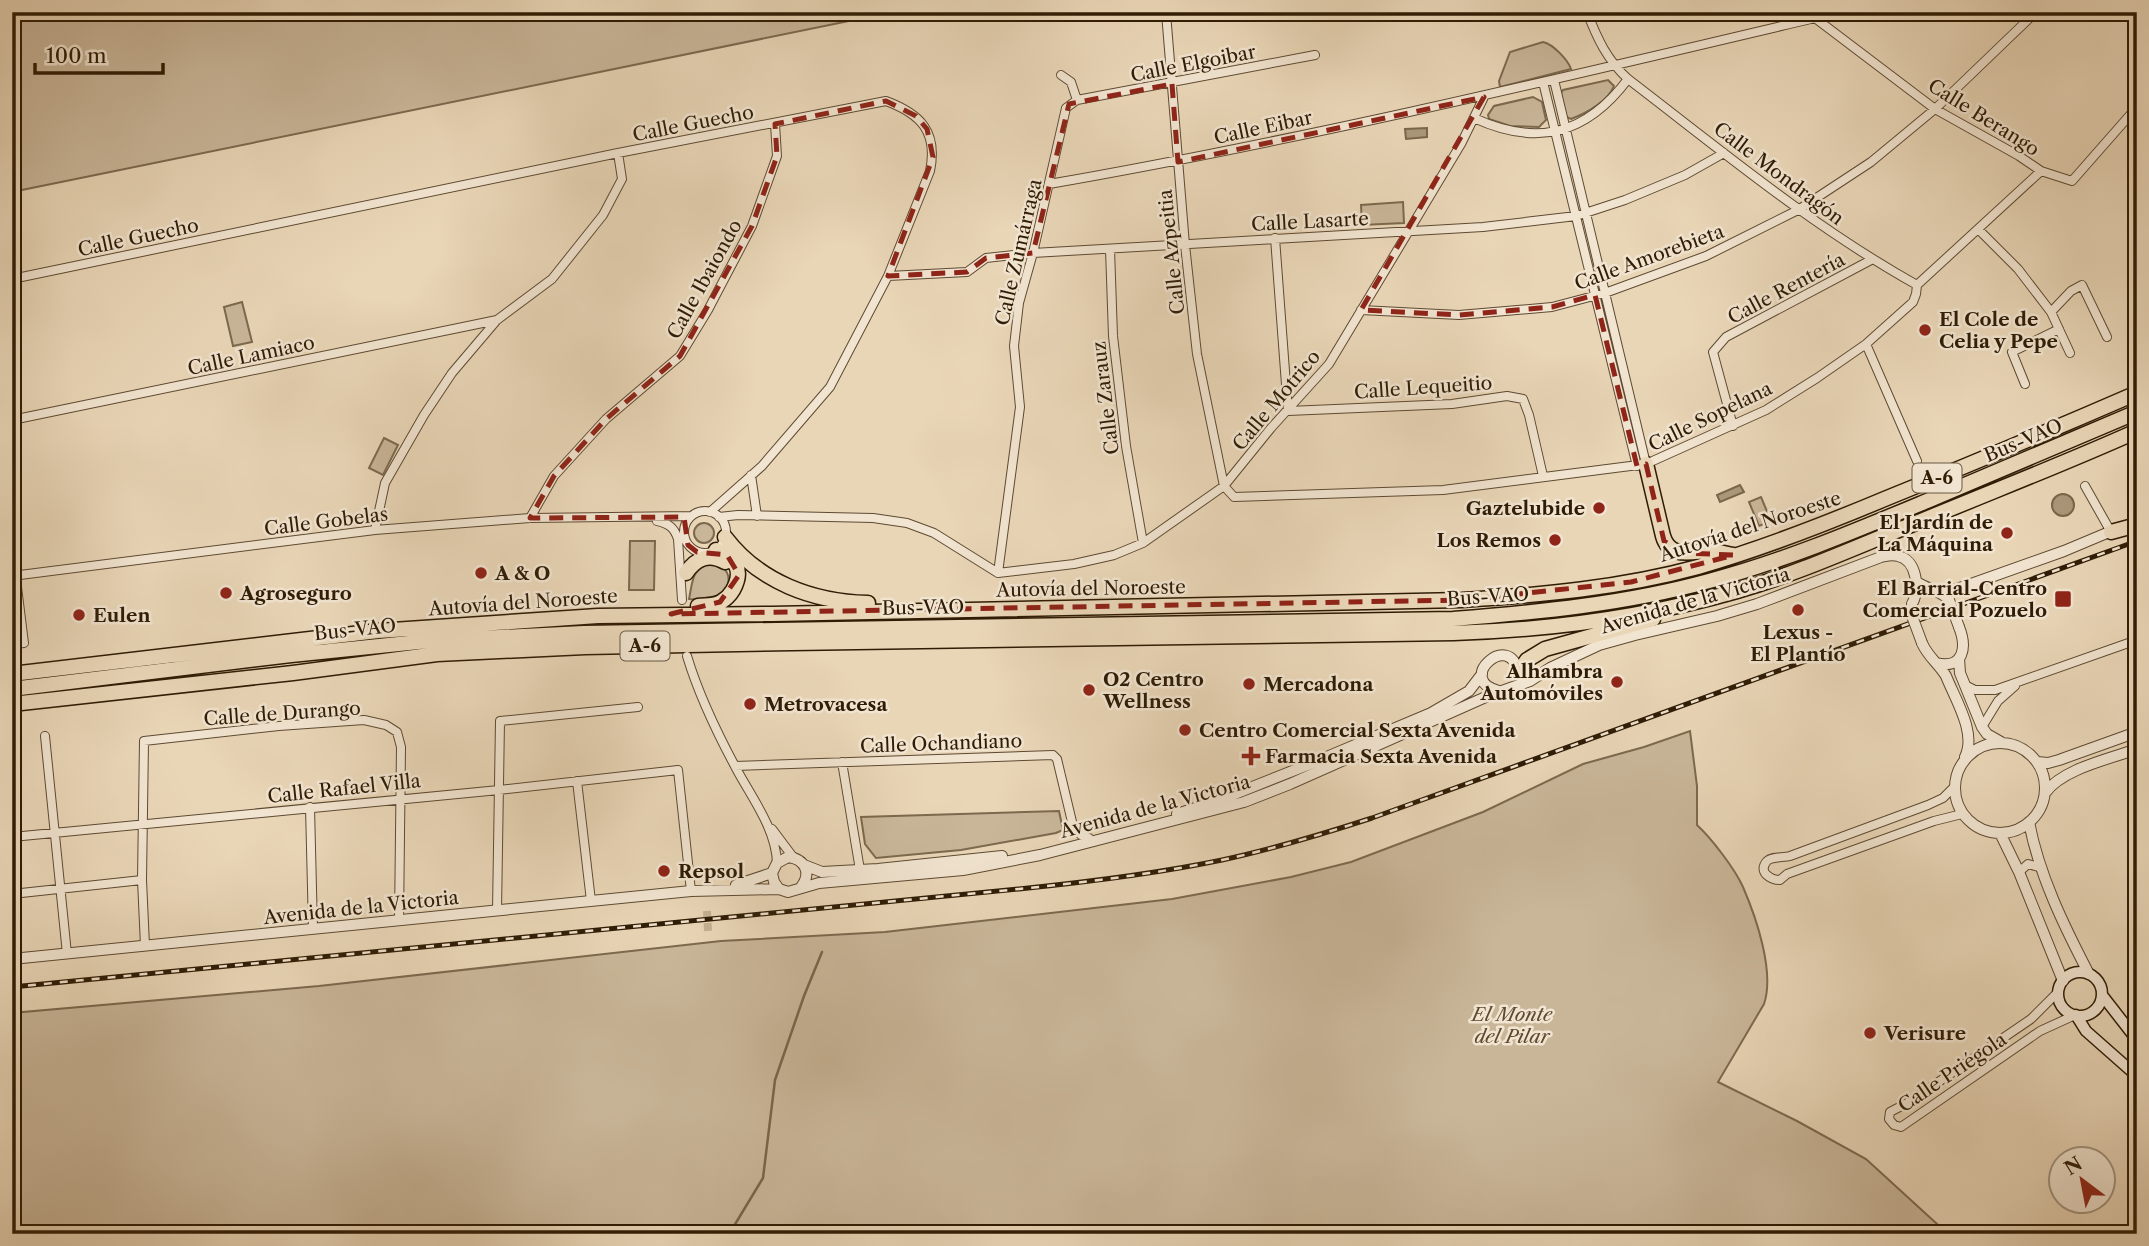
<svg xmlns="http://www.w3.org/2000/svg" width="2149" height="1246" viewBox="0 0 2149 1246" font-family="'Libre Caslon Text',serif">
<style>
.green{fill:#c9b699;stroke:#7c694f;stroke-width:2}
.water{fill:#aa977a;stroke:#79664b;stroke-width:2}
.lines{fill:none;stroke-linecap:round;stroke-linejoin:round}
.stream{stroke:#79664b;stroke-width:2.5}
.minor-tunnel{stroke:#c4b193;stroke-width:8;stroke-dasharray:8 4;stroke-linecap:butt}
.minor-casing{stroke:#5e4a32;stroke-width:10}
.tertiary-casing{stroke:#5e4a32;stroke-width:12}
.secondary-casing{stroke:#2f1c05;stroke-width:13}
.motorway-casing{stroke:#2f1c05;stroke-width:17}
.minor{stroke:#f1e4d0;stroke-width:8}
.tertiary{stroke:#f1e4d0;stroke-width:10}
.secondary{stroke:#f1e4d0;stroke-width:10}
.motorway{stroke:#e9d6b7;stroke-width:14}
.rail-casing{stroke:#2f1c05;stroke-width:5}
.rail{stroke:#f1e4d0;stroke-width:2.5;stroke-dasharray:8;stroke-linecap:butt}
.tertiary-bridge-casing{stroke:#5e4a32;stroke-width:12;stroke-linecap:butt}
.tertiary-bridge{stroke:#f1e4d0;stroke-width:10}
.marked{fill:none;stroke:#8f2418;stroke-width:5;stroke-dasharray:14 9;stroke-linejoin:round}
.poi-dot{fill:#8f2418;stroke:#f1e4d0;stroke-width:2.5}
.labels{text-anchor:middle;stroke-width:5;stroke-linejoin:round;paint-order:stroke}
.shield{fill:#f1e4d0;stroke:#695842;stroke-width:2}
.shield-label{font-size:18px;font-weight:bold;fill:#2f1c05}
.street-label{font-size:19px;fill:#2f1c05;stroke:#f1e4d0}
.poi-label{font-size:19px;font-weight:bold;fill:#2f1c05;stroke:#f1e4d0;text-anchor:start}
.park-label{font-size:19px;font-style:italic;fill:#5d4a31;stroke:#f1e4d0}
</style>
<rect width="100%" height="100%" fill="#e9d6b7"/>
<filter id="stains"><feTurbulence type="fractalNoise" baseFrequency=".00286" numOctaves="4"/><feColorMatrix values="0 0 0 0 .2 0 0 0 0 .09 0 0 0 0 .02 0 0 0 .5 -.17"/></filter>
<radialGradient id="worn" r=".72"><stop offset=".6" stop-color="#630" stop-opacity="0"/><stop offset="1" stop-color="#630" stop-opacity=".3"/></radialGradient>
<path class="green" d="M12 12H893L12 192Z
M1543 42C1553 44 1568 60 1571 69L1500 87 1499 81 1510 52Z
M1608 80 1614 86C1608 101 1587 113 1571 119L1564 116 1561 93 1563 90Z
M1533 97 1542 102 1546 120 1539 127 1510 126 1489 119 1488 115 1494 106Z
M1403 202 1404 223 1362 225 1361 205Z
M242 302 252 342 233 346 224 307Z
M384 438 398 445 383 475 369 468Z
M1761 497 1771 521 1759 526 1749 502Z
M694 533a10 10 0 1 1 20 0a10 10 0 1 1-20 0Z
M630 541H655L654 590H629Z
M711 563C715 564 719 565 722 567 733 575 729 591 718 597 710 602 698 600 689 599 693 580 691 570 711 563Z
M1690 731 1697 786V825C1712 839 1735 869 1743 887 1756 917 1775 972 1764 1004L1718 1082 1797 1121 1866 1159 1948 1234H12V1013L319 986 721 941 885 932 1172 899 1291 877 1351 862 1483 812 1583 764 1644 747Z
M1059 811 1063 830 1056 833 961 850 876 858 865 844 861 817Z"/>
<path class="water" d="M1427 128V137L1406 139 1405 129Z
M1740 485 1744 492 1720 502 1717 495Z
M2052 505a11 11 0 1 1 22 0a11 11 0 1 1-22 0Z"/>
<g class="lines">
<path class="stream" d="M733 1234 734 1226 763 1178 775 1080 804 996 822 952"/>
<path class="minor-tunnel" d="M707 911 708 931"/>
<defs>
<path id="minor" d="M1587 12C1597 38 1607 60 1628 79 1722 151 1813 227 1917 285
M1166 13 1185 245 1197 354 1224 486 1234 497 1443 490 1646 464 1766 410 1817 378 1866 344 1913 302 1916 294 1917 285 2041 171
M1152 16 1169 12
M1061 75 1071 82 1077 100
M1554 80 1646 464
M1543 82 1637 466
M1474 118C1537 147 1586 135 1628 79
M1049 184C1307 139 1561 78 1815 18L1935 109 2019 156 2041 171 2072 181 2137 107
M1978 229 2018 269 2051 312 2071 291 2082 285 2107 337
M1275 238 1288 411 1452 404 1507 396 1523 399 1529 415 1543 476
M1110 249 1113 336 1126 446 1143 543
M888 276 967 272 986 258 1033 253 1483 227 1576 216 1625 200 1685 175 1724 153
M12 279 618 153 886 101C921 114 938 132 930 171L888 276 830 387 762 466 710 512
M1361 310 1459 315 1552 307 1605 293 1706 256 1798 210 1871 162 1935 109 2036 12
M2051 312 2070 353
M1866 344 1917 461
M2025 384 2012 352 2059 329
M12 420 497 320
M1733 426 1713 352 1726 337 1871 260
M751 475 757 516
M2085 486 2111 532
M684 532a21 21 0 1 1 42 0a21 21 0 1 1-42 0Z
M719 517 738 515 873 518 907 523 934 533 998 573
M530 518 554 476 606 419 680 356 708 310 752 226 777 156 775 124
M657 521C669 524 674 527 678 539L682 600
M375 530 385 483 424 415 452 373 497 320 552 279 603 215 622 179 618 153
M12 547 24 643 14 644 12 629
M998 573 1020 407 1014 346 1019 303 1033 253 1066 108 1077 100 1315 55
M998 573 1074 564 1114 555 1143 543 1224 486 1271 428 1329 364 1461 144 1484 97
M12 576 375 530 530 518 691 516
M687 656C699 696 717 733 737 770 752 798 776 829 777 863
M1965 685 1975 690H1995L2137 640
M1982 727 1998 701 2015 686
M45 736 67 954
M842 762 860 870
M735 766 1053 755 1057 759 1073 826 1081 835 1089 838
M577 781 591 901
M1954 787 1943 798 1928 805 1790 856C1783 858 1772 856 1767 861 1757 872 1771 880 1780 880L1787 874 1934 821 1962 814
M310 807 313 929
M772 829 793 857
M12 837 499 790 678 770 691 891
M2019 872 2028 864 2042 868
M12 894 142 880
M497 911 500 721 638 707
M145 946 142 880 144 741 279 726 364 720 386 725 397 732 401 747 399 921
M2058 992 2031 1019 1909 1102 1890 1112 1889 1119 1894 1125 1901 1127 2040 1031 2075 1015"/>
<path id="tertiary" d="M1917 582C1927 589 1938 590 1947 598
M1943 594 2064 551 2114 530
M1922 643C1928 657 1938 663 1946 676 1955 699 1977 733 1965 757
M1959 658 1960 673 1982 727 1987 734 2001 742
M1936 663C1964 670 1967 647 1959 627
M1499 691C1453 680 1512 628 1518 674
M1955 788a45 45 0 1 1 90 0a45 45 0 1 1-90 0Z
M2037 762 2048 763 2059 760 2137 732
M2045 793C2062 769 2109 759 2137 749
M1177 814 1217 801 1310 764 1431 713 1469 691 1482 674
M2029 822C2039 875 2064 926 2089 974
M2000 833 2019 872 2063 981
M804 865 822 872 878 869 1002 856
M736 885 772 873
M801 887C812 873 805 859 788 857L777 863 772 873 774 882 779 889 788 892 819 883 963 870 1040 855 1244 802 1290 784 1488 696 1530 681 1550 668 1599 645 1635 635 1717 616 1757 604 1881 557C1886 556 1892 554 1898 556 1917 560 1920 589 1912 604
M12 959 691 891 779 889"/>
<path id="secondary" d="M2058 994a22 22 0 1 1 44 0a22 22 0 1 1-44 0Z
M2102 995 2137 1040
M2076 1015 2086 1031 2137 1076"/>
<path id="motorway" d="M1646 464 1663 536C1670 560 1692 551 1711 551 1718 551 1726 554 1733 555
M2111 532 2137 525
M725 537C759 582 813 602 868 603
M686 573C696 558 709 553 725 562
M698 606C705 605 714 606 721 602 726 599 730 595 733 590 744 570 736 559 716 550
M1518 673 1527 660 1545 649 1653 619
M12 674 378 631 598 616 772 614 1462 600C1541 595 1621 588 1698 567 1762 549 1825 524 1887 498 1971 464 2054 429 2137 393
M12 689 291 655 438 640 584 633 1453 619C1540 612 1625 604 1709 581 1784 561 1855 531 1927 501 1997 471 2067 442 2137 412
M12 704 293 673 437 654 585 647 792 643 1454 633C1549 630 1646 617 1737 591 1800 573 1860 545 1921 521 1993 491 2066 463 2137 431"/>
</defs>
<use href="#minor" class="minor-casing"/>
<use href="#tertiary" class="tertiary-casing"/>
<use href="#secondary" class="secondary-casing"/>
<use href="#motorway" class="motorway-casing"/>
<use href="#minor" class="minor"/>
<use href="#tertiary" class="tertiary"/>
<use href="#secondary" class="secondary"/>
<use href="#motorway" class="motorway"/>
<defs>
<path id="rail" d="M12 987 1019 889C1087 882 1155 874 1222 860 1273 849 1323 834 1372 818L2137 541"/>
</defs>
<use href="#rail" class="rail-casing"/>
<use href="#rail" class="rail"/>
<defs>
<path id="tertiary-bridge" d="M1949 600 1959 627
M1912 604V616L1922 643"/>
</defs>
<use href="#tertiary-bridge" class="tertiary-bridge-casing"/>
<use href="#tertiary-bridge" class="tertiary-bridge"/>
</g>
<path class="marked" d="M1172 84 1178 162 1484 97 1361 310 1459 315 1552 307 1595 295 1637 466 1646 464 1664 541 1683 553 1734 555 1631 582 1462 600 671 614 720 602 739 575 727 555 697 552 688 545 684 517 530 518 554 476 606 419 680 356 752 226 777 156 775 124 886 101 916 116 927 129 933 157 888 276 967 272 986 258 1033 253 1069 104Z"/>
<g class="poi-dot">
<circle cx="1925" cy="330" r="7"/>
<circle cx="1599" cy="508" r="7"/>
<circle cx="2007" cy="533" r="7"/>
<circle cx="1555" cy="540" r="7"/>
<circle cx="481" cy="573" r="7"/>
<circle cx="226" cy="593" r="7"/>
<rect x="2054" y="590" width="18" height="18" rx="3.5"/>
<circle cx="1798" cy="610" r="7"/>
<circle cx="79" cy="615" r="7"/>
<circle cx="1617" cy="682" r="7"/>
<circle cx="1249" cy="684" r="7"/>
<circle cx="1089" cy="690" r="7"/>
<circle cx="750" cy="704" r="7"/>
<circle cx="1185" cy="730" r="7"/>
<path d="M1247.5 745.5h7v7h7v7h-7v7h-7v-7h-7v-7h7z"/>
<circle cx="664" cy="871" r="7"/>
<circle cx="1870" cy="1033" r="7"/>
</g>
<g class="labels">
<g class="shield">
<rect x="1912.5" y="463.5" width="49" height="29" rx="5"/>
<rect x="620.5" y="631.5" width="49" height="29" rx="5"/>
</g>
<g class="shield-label">
<text x="1937" y="484">A-6</text>
<text x="645" y="652">A-6</text>
</g>
<g class="street-label">
<text transform="translate(1193 63) rotate(-11)" y="7">Calle Elgoibar</text>
<text transform="translate(1984 117) rotate(32)" y="7">Calle Berango</text>
<text transform="translate(693 123) rotate(-11)" y="7">Calle Guecho</text>
<text transform="translate(1263 127) rotate(-12)" y="7">Calle Eibar</text>
<text transform="translate(1779 173) rotate(37)" y="7">Calle Mondragón</text>
<text transform="translate(1310 221) rotate(-3)" y="7">Calle Lasarte</text>
<text transform="translate(138 237) rotate(-12)" y="7">Calle Guecho</text>
<text transform="translate(1018 252) rotate(-77)" y="7">Calle Zumárraga</text>
<text transform="translate(1171 252) rotate(-96)" y="7">Calle Azpeitia</text>
<text transform="translate(1649 257) rotate(-20)" y="7">Calle Amorebieta</text>
<text transform="translate(704 279) rotate(-61)" y="7">Calle Ibaiondo</text>
<text transform="translate(1786 288) rotate(-28)" y="7">Calle Rentería</text>
<text transform="translate(251 355) rotate(-12)" y="7">Calle Lamiaco</text>
<text transform="translate(1423 387) rotate(-4)" y="7">Calle Lequeitio</text>
<text transform="translate(1105 398) rotate(-97)" y="7">Calle Zarauz</text>
<text transform="translate(1276 400) rotate(-50)" y="7">Calle Motrico</text>
<text transform="translate(1710 416) rotate(-26)" y="7">Calle Sopelana</text>
<text transform="translate(2023 440) rotate(-23)" y="7">Bus-VAO</text>
<text transform="translate(326 521) rotate(-7)" y="7">Calle Gobelas</text>
<text transform="translate(1750 526) rotate(-18)" y="7">Autovía del Noroeste</text>
<text transform="translate(1091 588) rotate(-1)" y="7">Autovía del Noroeste</text>
<text transform="translate(1488 596) rotate(-4)" y="7">Bus-VAO</text>
<text transform="translate(1695 600) rotate(-16)" y="7">Avenida de la Victoria</text>
<text transform="translate(523 602) rotate(-4)" y="7">Autovía del Noroeste</text>
<text transform="translate(923 607) rotate(-1)" y="7">Bus-VAO</text>
<text transform="translate(355 629) rotate(-6)" y="7">Bus-VAO</text>
<text transform="translate(282 713) rotate(-4)" y="7">Calle de Durango</text>
<text transform="translate(941 743) rotate(-2)" y="7">Calle Ochandiano</text>
<text transform="translate(344 788) rotate(-6)" y="7">Calle Rafael Villa</text>
<text transform="translate(1155 806) rotate(-15)" y="7">Avenida de la Victoria</text>
<text transform="translate(361 907) rotate(-6)" y="7">Avenida de la Victoria</text>
<text transform="translate(1952 1072) rotate(-34)" y="7">Calle Priégola</text>
</g>
<g class="poi-label">
<text x="1939" y="326">El Cole de<tspan x="1939" dy="22">Celia y Pepe</tspan></text>
<text x="1585" y="515" text-anchor="end">Gaztelubide</text>
<text x="1993" y="529" text-anchor="end">El Jardín de<tspan x="1993" dy="22">La Máquina</tspan></text>
<text x="1541" y="547" text-anchor="end">Los Remos</text>
<text x="495" y="580">A &amp; O</text>
<text x="2047" y="595" text-anchor="end">El Barrial-Centro<tspan x="2047" dy="22">Comercial Pozuelo</tspan></text>
<text x="240" y="600">Agroseguro</text>
<text x="93" y="622">Eulen</text>
<text x="1798" y="639" text-anchor="middle">Lexus -<tspan x="1798" dy="22">El Plantío</tspan></text>
<text x="1603" y="678" text-anchor="end">Alhambra<tspan x="1603" dy="22">Automóviles</tspan></text>
<text x="1103" y="686">O2 Centro<tspan x="1103" dy="22">Wellness</tspan></text>
<text x="1263" y="691">Mercadona</text>
<text x="764" y="711">Metrovacesa</text>
<text x="1199" y="737">Centro Comercial Sexta Avenida</text>
<text x="1265" y="763">Farmacia Sexta Avenida</text>
<text x="678" y="878">Repsol</text>
<text x="1884" y="1040">Verisure</text>
</g>
<g class="park-label">
<text x="1512" y="1021">El Monte<tspan x="1512" dy="22">del Pilar</tspan></text>
</g>
</g>
<rect width="2149" height="1246" fill="none" stroke="#e9d6b7" stroke-width="42"/>
<rect x="14" y="14" width="2121" height="1218" fill="none" stroke="#2f1c05" stroke-width="3.5"/>
<rect x="21" y="21" width="2107" height="1204" fill="none" stroke="#2f1c05" stroke-width="2"/>
<g transform="translate(2082 1180) rotate(328)"><circle r="33" fill="#f1e4d0" stroke="#a3947f" stroke-width="2"/>
<path d="M0-5L12 26L0 18L-12 26Z" fill="#8f2418"/>
<text y="-10" font-size="19" font-weight="bold" text-anchor="middle" fill="#2f1c05">N</text>
</g>
<path d="M35 63v10h128v-10" fill="none" stroke="#2f1c05" stroke-width="3.5"/>
<text x="46" y="63" font-size="21" fill="#2f1c05" stroke="#f1e4d0" stroke-width="5" paint-order="stroke">100 m</text>
<rect width="100%" height="100%" filter="url(#stains)"/>
<rect width="100%" height="100%" fill="url(#worn)"/>
</svg>
